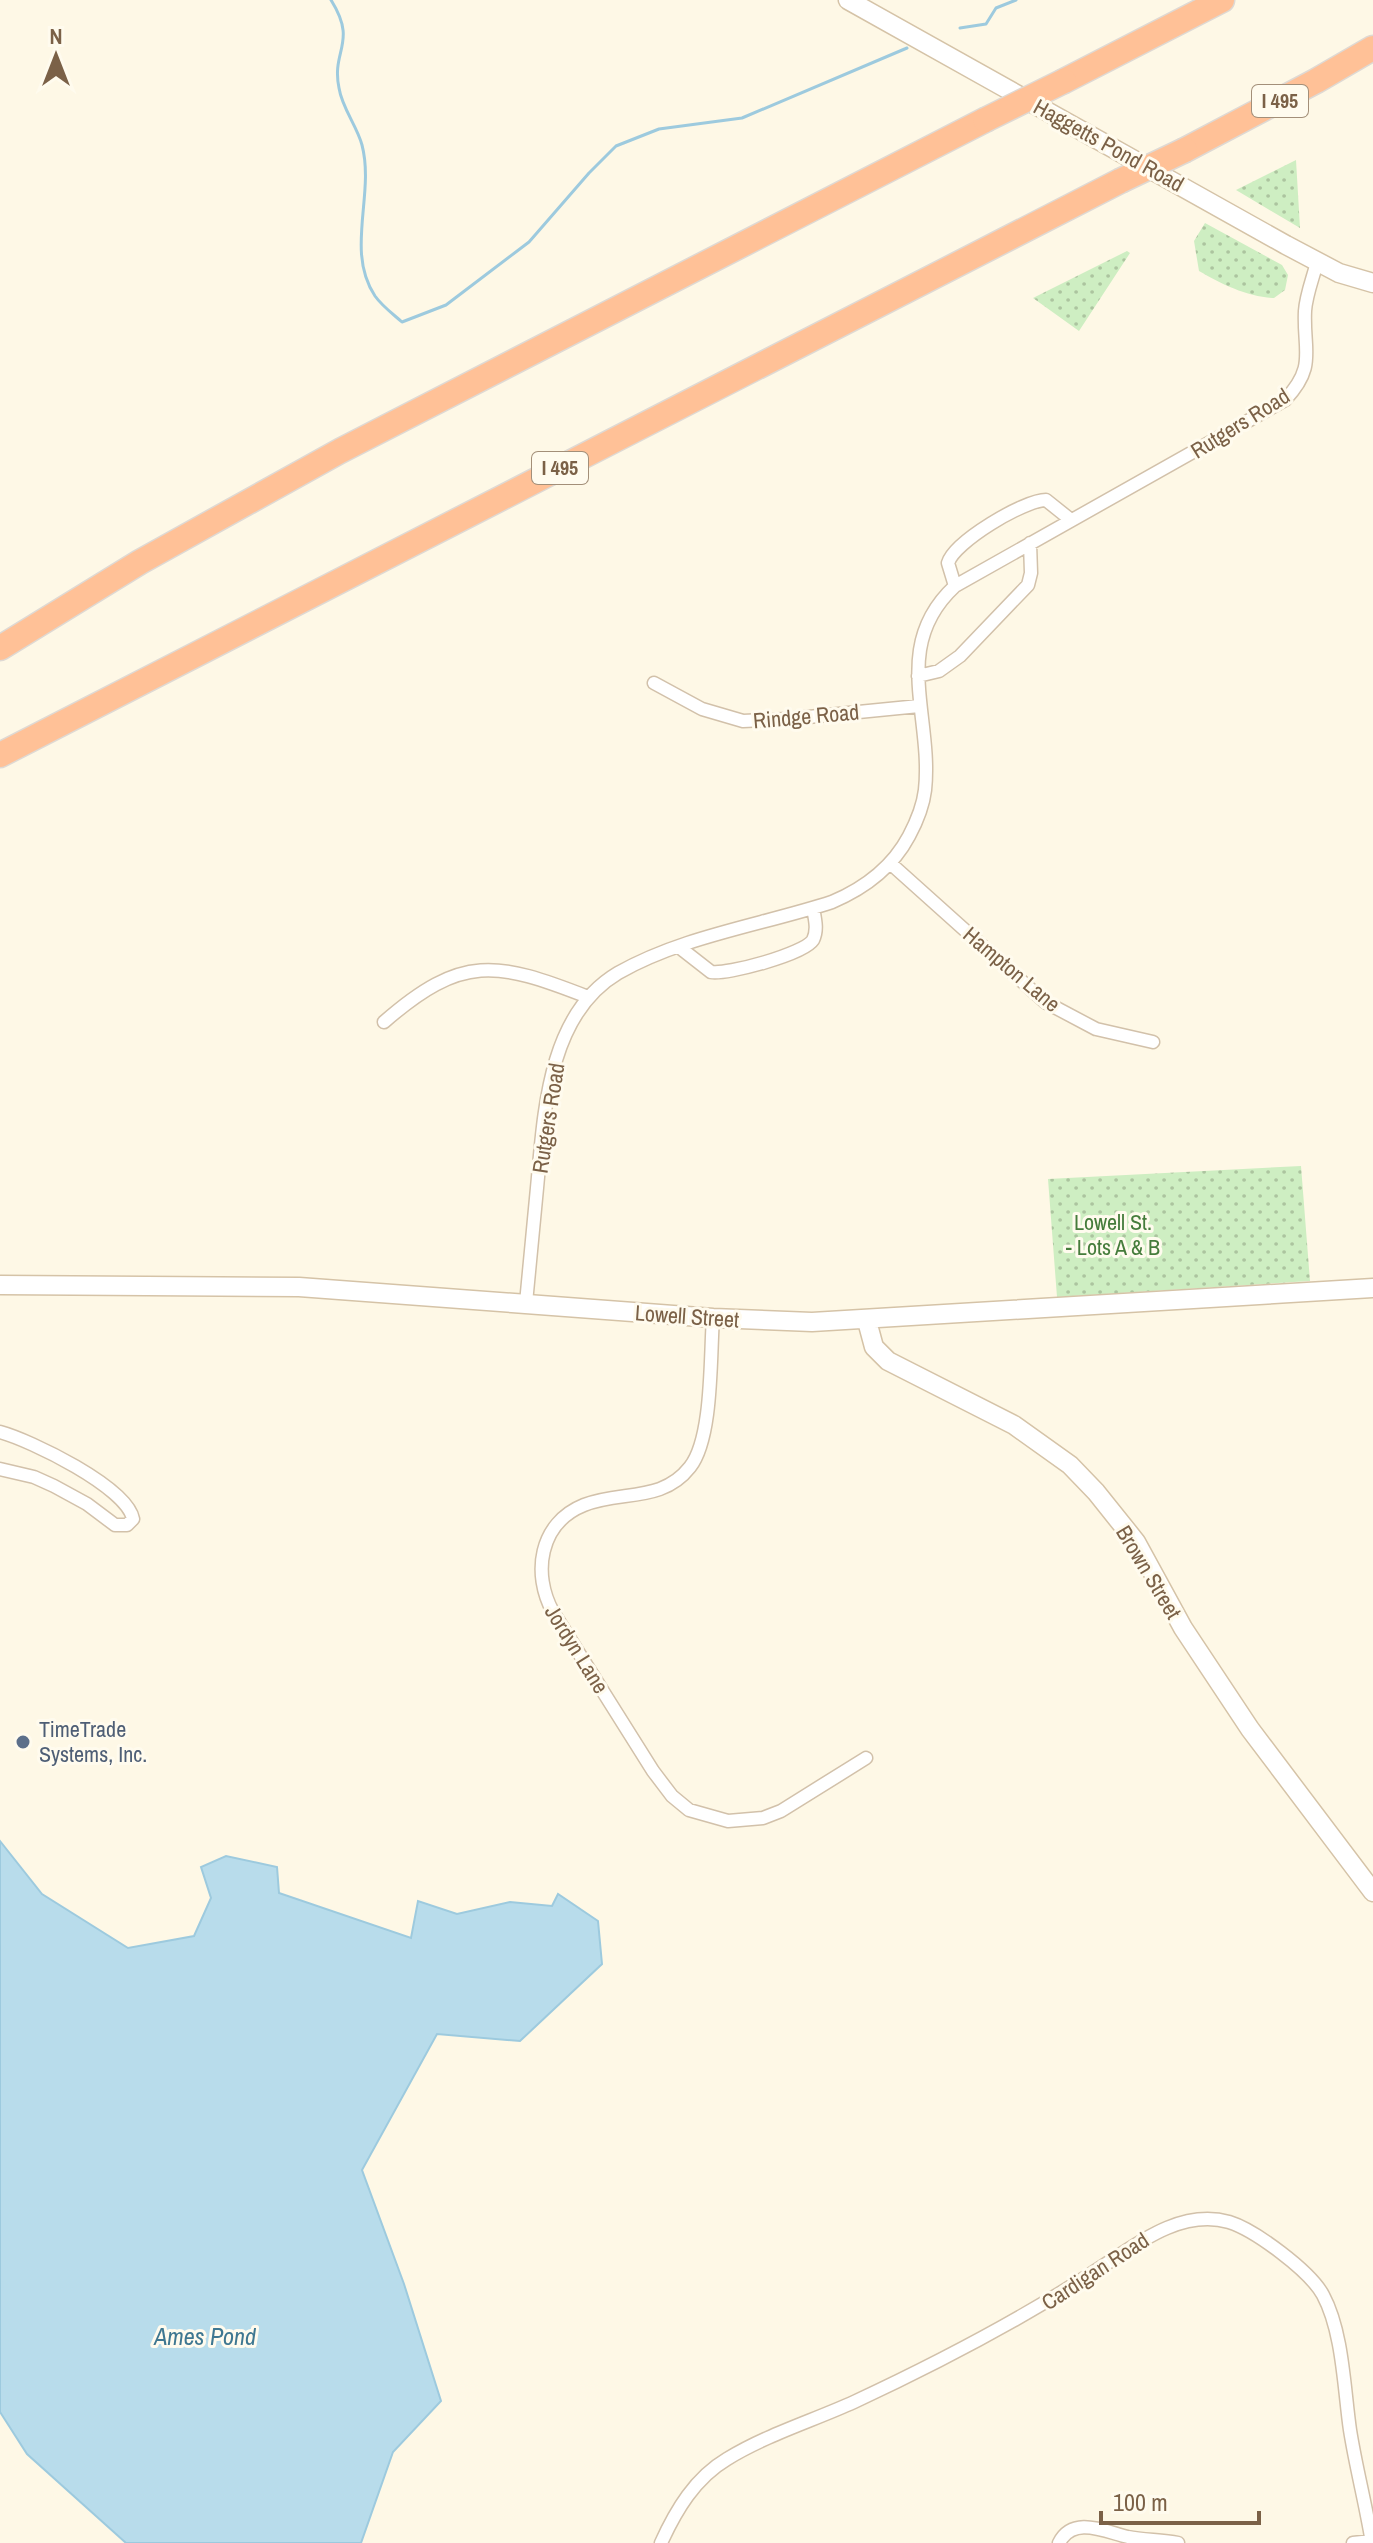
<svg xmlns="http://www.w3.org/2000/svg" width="1373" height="2543" viewBox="0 0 1373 2543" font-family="'Archivo Narrow',sans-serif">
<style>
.green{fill:url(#green-dots)}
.water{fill:#b8dceb;stroke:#9dcade;stroke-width:2}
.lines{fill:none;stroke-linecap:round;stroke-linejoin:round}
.stream{stroke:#9dcade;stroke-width:3}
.street-casing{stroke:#d2c1aa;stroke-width:15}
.secondary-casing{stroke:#d5c3a7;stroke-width:21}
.highway-casing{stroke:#dfd9d3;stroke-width:27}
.street{stroke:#fff;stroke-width:12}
.secondary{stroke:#fff;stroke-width:18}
.highway{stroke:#ffc197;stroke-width:24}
.highway-bridge-casing{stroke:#dfd9d3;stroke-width:27;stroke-linecap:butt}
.highway-bridge{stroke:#ffc197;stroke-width:24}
.service-dot{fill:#5c6f8a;stroke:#fffbee;stroke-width:3}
.labels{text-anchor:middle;stroke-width:6;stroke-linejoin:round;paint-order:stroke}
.shield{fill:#fffbee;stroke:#a38f79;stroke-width:2}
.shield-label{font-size:20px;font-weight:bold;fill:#7b6147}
.street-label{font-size:22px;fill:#7b6147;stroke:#fffbee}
.park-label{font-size:22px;fill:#457c3b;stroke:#fffbee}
.service-label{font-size:22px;fill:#4e5e75;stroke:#fffbee;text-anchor:start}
.water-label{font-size:24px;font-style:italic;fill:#3e7791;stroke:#fffbee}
</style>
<defs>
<pattern id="green-dots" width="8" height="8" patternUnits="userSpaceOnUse" patternTransform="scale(2)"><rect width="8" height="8" fill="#ceeec2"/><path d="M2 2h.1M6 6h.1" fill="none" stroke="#acc49f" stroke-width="1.8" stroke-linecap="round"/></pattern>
</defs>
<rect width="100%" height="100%" fill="#fef8e6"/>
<path class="green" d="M1296 160 1300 228 1236 190Z
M1205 223 1282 265 1288 275 1285 290 1274 298C1248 297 1221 284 1199 271L1194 241Z
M1127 251 1130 253 1079 331 1033 298Z
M1301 1166 1310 1281 1057 1297 1048 1179Z"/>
<path class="water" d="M0 1841 42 1894 128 1948 194 1936 211 1898 201 1867 226 1856 277 1867 279 1893 411 1938 418 1901 457 1914 510 1902 552 1906 558 1894 598 1921 602 1964 520 2041 437 2034 362 2170 404 2284 441 2401 393 2452 361 2543H126L27 2454 0 2412Z"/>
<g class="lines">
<path class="stream" d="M331 0C358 43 331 50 339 88 342 108 357 126 362 145 375 195 345 251 375 296 382 306 393 314 402 322L446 305 529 242 589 173 616 146 659 129 742 118 907 48
M960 28 986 24 996 8 1016 0"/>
<defs>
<path id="street" d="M955 586 948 563C954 542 1024 500 1046 500L1071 520
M918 676 939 671 960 656 1028 585 1031 573 1030 543
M654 683 702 709 743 721 788 719 919 706
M890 863 1045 1002 1096 1029 1153 1042
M679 947 711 972C727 975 804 954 813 940 818 930 815 919 813 908
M384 1022C462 954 496 961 588 997
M526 1303C530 1265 533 1226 537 1188 544 1115 547 1015 618 973 683 936 762 925 832 902 865 888 892 868 909 836 917 821 923 807 925 790 933 716 890 646 955 586L1285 400C1317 366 1303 351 1305 311 1306 295 1313 278 1317 262
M713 1318C710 1356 713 1438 690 1467 662 1503 621 1490 584 1505 539 1523 532 1574 553 1612L653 1771 672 1796 689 1810 728 1821 763 1818 781 1811 866 1758
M0 1432C30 1440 127 1487 133 1519L127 1525H115L87 1504 54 1486 34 1477 0 1469
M661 2543C676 2510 695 2478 727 2459 766 2435 812 2421 854 2402 944 2360 1030 2315 1112 2260 1146 2237 1186 2210 1229 2222 1255 2230 1310 2271 1323 2295 1343 2332 1344 2389 1350 2430 1356 2468 1366 2505 1372 2543
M1059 2543C1073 2515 1106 2532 1128 2537 1144 2540 1162 2540 1178 2543
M1353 2543 1372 2541"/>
<path id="secondary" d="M848 0 1286 245 1339 273 1373 283
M0 1285 299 1287 713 1318 812 1322 1373 1288
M867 1321 874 1347 888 1361 1014 1425 1070 1465 1096 1492 1136 1542 1183 1628 1250 1729 1373 1892"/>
<path id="highway" d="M1064 81 1222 0
M1185 150 1316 81 1373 48
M0 648 140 562 340 451 985 120
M0 755 1120 181"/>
</defs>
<use href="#street" class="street-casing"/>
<use href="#secondary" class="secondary-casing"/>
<use href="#highway" class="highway-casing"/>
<use href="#street" class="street"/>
<use href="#secondary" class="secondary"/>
<use href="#highway" class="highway"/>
<defs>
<path id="highway-bridge" d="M985 120 1064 81
M1120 181 1185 150"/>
</defs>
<use href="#highway-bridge" class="highway-bridge-casing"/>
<use href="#highway-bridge" class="highway-bridge"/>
</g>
<circle class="service-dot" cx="23" cy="1742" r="8"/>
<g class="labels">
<g class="shield">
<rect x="1252" y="85" width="56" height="32" rx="6"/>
<rect x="532" y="452" width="56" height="32" rx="6"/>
</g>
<g class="shield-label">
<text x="1280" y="108">I 495</text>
<text x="560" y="475">I 495</text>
</g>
<g class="street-label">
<text transform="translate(1109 145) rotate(29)" y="8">Haggetts Pond Road</text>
<text transform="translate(1240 423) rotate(-32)" y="8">Rutgers Road</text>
<text transform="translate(806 716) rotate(-5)" y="8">Rindge Road</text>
<text transform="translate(1012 969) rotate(40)" y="8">Hampton Lane</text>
<text transform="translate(548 1118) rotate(-81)" y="8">Rutgers Road</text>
<text transform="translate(687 1316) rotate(4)" y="8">Lowell Street</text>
<text transform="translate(1149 1572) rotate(59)" y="8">Brown Street</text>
<text transform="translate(577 1649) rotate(58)" y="8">Jordyn Lane</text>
<text transform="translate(1095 2271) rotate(-33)" y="8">Cardigan Road</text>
</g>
<g class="park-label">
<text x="1113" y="1230">Lowell St.<tspan x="1113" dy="25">- Lots A &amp; B</tspan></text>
</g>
<g class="service-label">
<text x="39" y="1737">TimeTrade<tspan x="39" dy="25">Systems, Inc.</tspan></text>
</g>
<g class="water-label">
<text x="205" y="2345">Ames Pond</text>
</g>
</g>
<g transform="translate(56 56)" stroke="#fffbee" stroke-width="6" paint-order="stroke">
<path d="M0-6L14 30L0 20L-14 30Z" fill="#7b6147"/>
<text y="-12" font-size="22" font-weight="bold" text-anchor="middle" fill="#7b6147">N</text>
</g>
<path d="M1101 2511v12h158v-12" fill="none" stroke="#7b6147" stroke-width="4"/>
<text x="1113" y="2511" font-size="24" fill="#7b6147" stroke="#fffbee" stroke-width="6" paint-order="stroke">100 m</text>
</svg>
